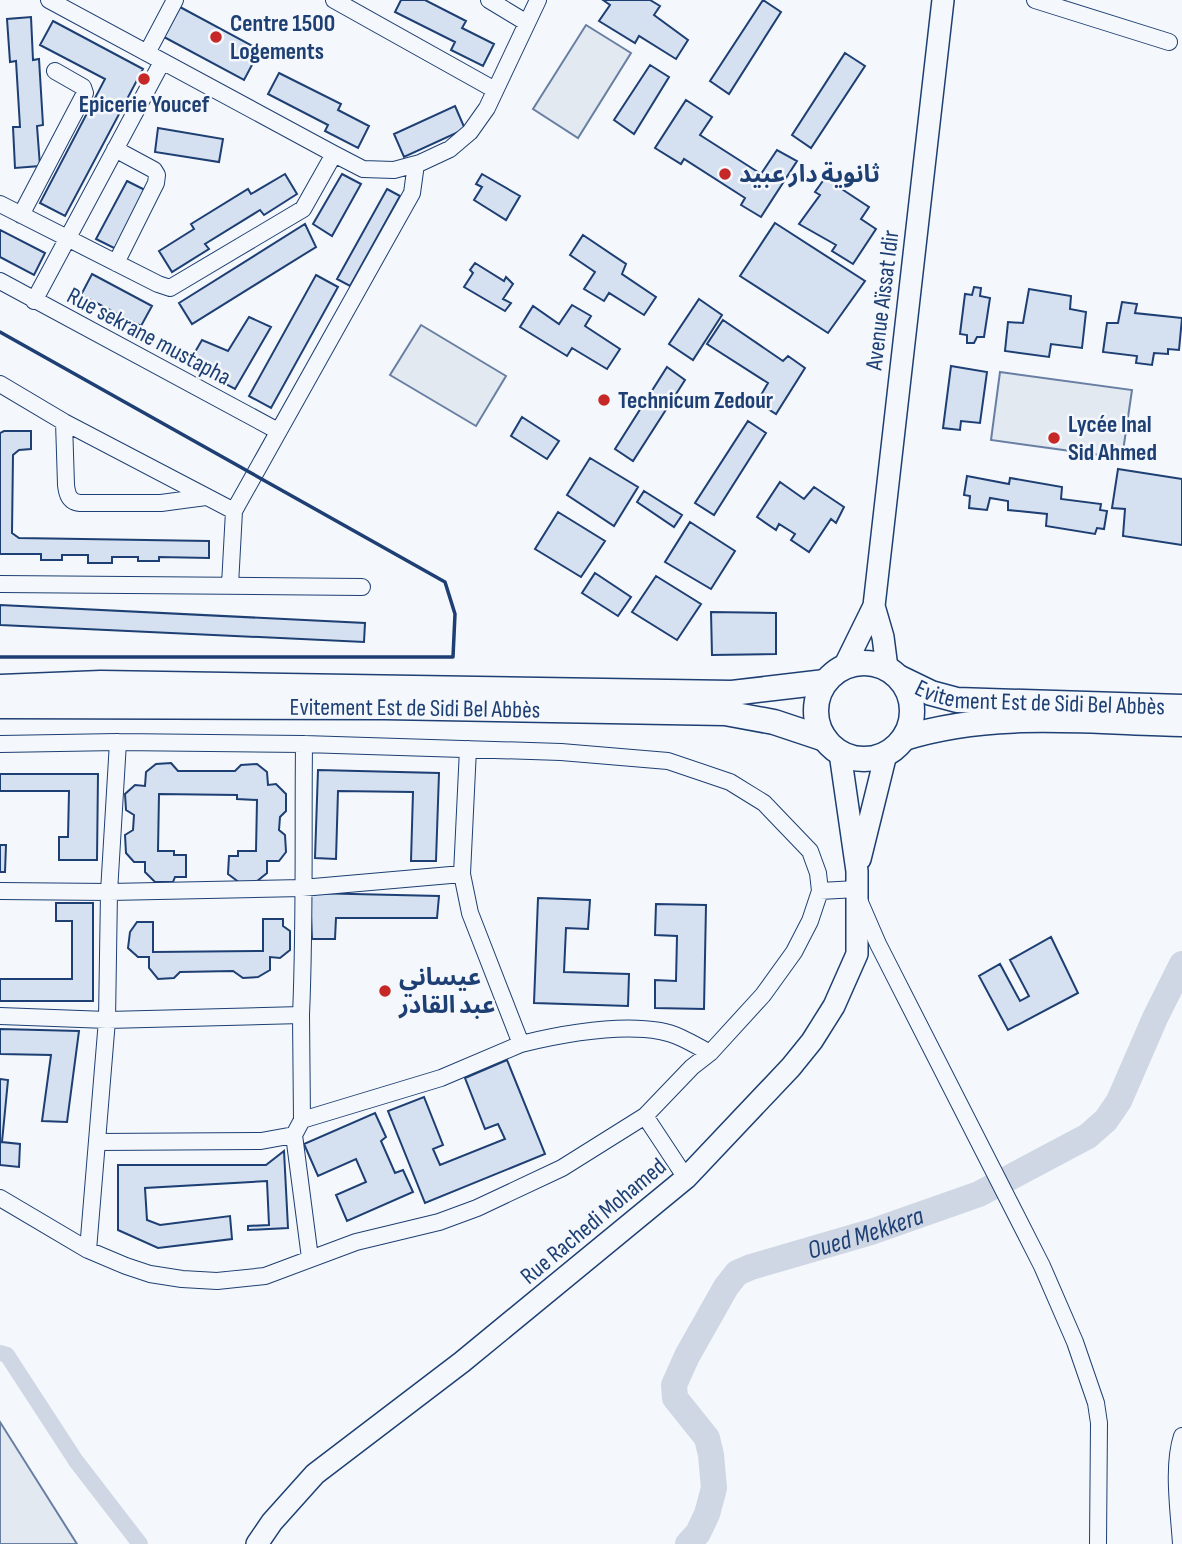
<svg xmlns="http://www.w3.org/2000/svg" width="1182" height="1544" viewBox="0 0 1182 1544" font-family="'Sofia Sans Condensed','Noto Sans Arabic',sans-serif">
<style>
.green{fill:#e3e9f0;stroke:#687fa3;stroke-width:2}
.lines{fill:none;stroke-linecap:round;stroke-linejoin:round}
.canal{stroke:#cfd7e4;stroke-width:16}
.river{stroke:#cfd7e4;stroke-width:26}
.building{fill:#d5e0f0;stroke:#1d3f73;stroke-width:2}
.minor-casing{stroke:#1d3f73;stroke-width:18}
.major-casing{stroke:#1d3f73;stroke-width:24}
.highway-casing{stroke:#1d3f73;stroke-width:27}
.minor{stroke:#f4f7fb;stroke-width:16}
.major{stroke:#f4f7fb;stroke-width:21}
.highway{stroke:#f4f7fb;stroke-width:24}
.wall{stroke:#1d3f73;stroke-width:3.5}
.poi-dot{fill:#c62828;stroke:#f4f7fb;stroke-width:2.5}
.labels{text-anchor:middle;stroke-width:5;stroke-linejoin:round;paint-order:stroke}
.poi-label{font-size:24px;font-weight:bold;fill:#1d3f73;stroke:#f4f7fb;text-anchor:start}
.street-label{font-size:24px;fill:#1d3f73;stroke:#f4f7fb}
.water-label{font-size:26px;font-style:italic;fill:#1d3f73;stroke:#f4f7fb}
</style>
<rect width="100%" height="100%" fill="#f4f7fb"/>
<path class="green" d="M586 25 631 53 578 138 533 109Z
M421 325 506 376 476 426 390 375Z
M1000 372 1132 390 1122 458 991 440Z
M0 1422 77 1544H0Z"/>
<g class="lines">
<path class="canal" d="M0 1353 7 1355 76 1461 140 1544"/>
<path class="river" id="s1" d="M688 1544 698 1533 707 1514 714 1488 711 1455 707 1438 675 1398 674 1385 687 1356 726 1287 737 1273 751 1267 871 1232 979 1194 1088 1136 1106 1120 1119 1101 1155 1018 1182 964"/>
</g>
<path class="building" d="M401 0H425L466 21 462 28 494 44 483 66 451 50 455 42 395 12Z
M603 0H650L660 6 654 15 688 40 676 59 639 36 635 43 599 21 610 5Z
M763 0 781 12 729 94 710 81Z
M180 7 260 50 244 80 164 37Z
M31 17 33 60 39 59 43 125 37 126 40 166 15 168 13 127H20L16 61 10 62 7 19Z
M53 21 143 69 65 216 40 203 105 79 40 45Z
M845 53 865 66 811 148 792 135Z
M650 65 669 77 634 134 614 120Z
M279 73 341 104 338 110 369 126 358 148 325 131 328 125 268 94Z
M686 100 712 117 700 135 761 174 777 150 797 161 761 217 741 205 745 198 684 159 681 164 655 148Z
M455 106 465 129 404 157 394 134Z
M158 128 223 139 219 162 155 152Z
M285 174 297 194 264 215 260 210 205 244 209 249 172 272 159 251 194 229 191 224 248 189 251 194Z
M342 174 361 184 332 236 313 224Z
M482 174 520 196 506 220 474 200 482 187 476 184Z
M825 178 869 207 861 219 876 229 853 264 832 251 836 245 799 224 820 195 815 192Z
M127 181 149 192 118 250 96 239Z
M387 189 400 196 350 286 337 279Z
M775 223 865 281 828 333 740 276Z
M305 224 316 247 192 324 179 303Z
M0 230 45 253 34 275 0 257Z
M583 235 626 264 622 274 656 297 644 315 609 293 604 301 584 289 595 272 570 255Z
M475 263 504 281 506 277 513 284 503 299 511 303 505 311 464 287 473 273 470 270Z
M92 274 152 306 141 326 81 295Z
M316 275 338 287 271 408 249 396Z
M974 287 981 288 980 296 990 298 984 337H977L974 343H967V335L960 334 965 294 972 295Z
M1029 289 1071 296 1070 309 1086 312 1082 348 1051 344 1049 357 1005 351 1008 322 1023 323Z
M699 299 722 315 693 360 669 344Z
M1122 302 1137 304 1135 313 1182 318 1179 350 1168 349V354L1154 353 1152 365 1136 363 1137 356 1103 352 1107 323H1118Z
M572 305 591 316 585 326 620 349 607 369 572 348 567 356 520 327 533 306 559 324Z
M249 317 271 327 235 389 188 364 202 340 228 351Z
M723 320 783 361 788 356 805 368 776 414 757 402 768 383 707 344Z
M951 366 987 372 980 423 961 421 960 430 943 428Z
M667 367 685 380 633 461 615 449Z
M522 417 559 441 547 459 511 436Z
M748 421 766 433 714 515 695 503Z
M4 431H31V449L19 450 13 455 12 533 19 538 209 541V558L159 557V561H138V557H112V563H88V555H62V560H41V554H0V433Z
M590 458 638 487 614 526 567 495Z
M1118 469 1182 479V545L1123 536 1125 509 1112 508Z
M967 476 1009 484 1010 478 1062 487 1061 499 1101 504 1100 510 1107 511 1104 529 1097 528 1095 534 1046 526 1047 514 1008 510V501L990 498 987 510 969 508 970 496 964 495Z
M780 482 804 499 814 487 844 507 836 523 831 519 809 552 791 540 795 534 779 524 776 530 757 517Z
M644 491 682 515 674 527 637 502Z
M558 512 605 541 581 577 535 549Z
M690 522 735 551 711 589 665 562Z
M595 573 631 597 618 616 582 593Z
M656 576 701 604 677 640 632 612Z
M0 605 365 623 364 642 0 625Z
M711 612 776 613V654L712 655Z
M171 763 178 771H235L241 765 257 764 267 772 268 785 276 784 286 794V811L280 817 279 830 285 835 286 852 279 861H267V873L256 882 240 883 228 874 229 856H238V851H256L257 800 237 799V795L159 794 158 851H174V855H186V877H175L173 882H155L145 872V862H134L126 853 125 835 133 830 134 815 126 810 125 794 135 785 145 786 146 772 156 764Z
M318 770 439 773 436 861H411L413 792 338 791 336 859 315 858Z
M0 774H98L97 860H59V837H68L69 791H0Z
M0 845H6L5 872H0Z
M310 893 439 896 437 918H336L335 939H312Z
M538 898 590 900 588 929 566 928 564 972 629 974 628 1006 534 1003Z
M56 903H93V1001H0V979H72V921H56Z
M656 904 706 905 704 1009 655 1008V980L676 981 677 936 655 935Z
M263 919H283V926L290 931V950L280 958 270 957V970L258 977 243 978 233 971 180 972 174 978 158 979 149 968V957H138L128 948 130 932 137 922H153V952L263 951Z
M1051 937 1078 993 1008 1030 979 976 1000 964 1020 1001 1029 996 1010 960Z
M0 1029 79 1031 67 1122 42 1121 51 1055 0 1054Z
M507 1060 545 1154 425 1203 388 1111 424 1097 443 1145 433 1149 440 1165 505 1139 498 1124 485 1129 465 1078Z
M0 1079 8 1080 2 1142 20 1144 19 1167 0 1165Z
M375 1113 386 1137 381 1141 395 1173 403 1170 413 1192 347 1221 336 1195 366 1182 356 1159 318 1176 304 1144Z
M284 1151 288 1228 248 1230V1226L269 1225 267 1181 145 1188 147 1220 160 1225 230 1216 232 1239 158 1248 118 1230V1165H266Z"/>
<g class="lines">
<defs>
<path id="minor" d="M49 0 334 154 363 169 394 170 420 163 450 149 470 132 487 108 538 0
M334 0 495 90
M489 0 527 23
M1035 0 1169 42
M147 53 175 0
M115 149 154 170 157 175 156 183 116 263
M0 204 158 284 170 288 303 209 334 154
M21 215 85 93 83 87 55 71
M0 281 278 431
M34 301 162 62
M0 384 64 422 234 511
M64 422 66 485C67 494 69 502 80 503H161L206 497
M0 584 362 587
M230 585 234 511 412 193 416 164
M118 742 109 892 302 888 462 874 470 913 521 1044C562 1034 618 1024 660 1031 678 1034 695 1045 710 1053
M0 744 118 742 304 744 561 752 668 761 730 782 764 803 810 851 818 873 820 891 810 921 794 952 763 995 710 1053 692 1067 645 1116 562 1168 477 1208 439 1222 356 1242 265 1276 217 1281 182 1279 150 1274 126 1266 88 1250 0 1198
M462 874 468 749
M0 891 109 892 107 1020 88 1250
M820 891 857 889
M859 900 878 944 1042 1266 1075 1342 1096 1403 1099 1423 1098 1544
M301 1015C305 925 303 834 304 744
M0 1016 107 1020 301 1015 302 1120 294 1135 310 1258
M645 1116 686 1178
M302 1120 441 1078 521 1044
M98 1142 261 1141 294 1135
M1181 1544C1179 1512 1172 1466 1182 1436"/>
<path id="major" d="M844 667 874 606
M887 668 883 637 874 606 943 0
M860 859 886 754
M257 1544 272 1522 315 1474 462 1362 686 1178 791 1067 812 1041 834 1006 857 954V871L840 753"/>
<g id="highway">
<circle cx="864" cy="711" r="48"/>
<path id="s2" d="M900 678 931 693 957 700 1182 707"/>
<path d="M0 687 101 683 732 693 825 682"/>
<path id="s3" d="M0 706 385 707 725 713 774 722 825 739"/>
<path d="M904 738C993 710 1090 722 1182 724"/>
</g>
</defs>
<use href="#minor" class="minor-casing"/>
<use href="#major" class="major-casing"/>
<use href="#highway" class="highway-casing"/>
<use href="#minor" class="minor"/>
<use href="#major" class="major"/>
<use href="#highway" class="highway"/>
<path class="wall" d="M0 332 445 582 455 614 453 657H0"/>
</g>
<g class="poi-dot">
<circle cx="216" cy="37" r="7"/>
<circle cx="144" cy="79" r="7"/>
<circle cx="725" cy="174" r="7"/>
<circle cx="604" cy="400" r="7"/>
<circle cx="1054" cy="438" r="7"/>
<circle cx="385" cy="991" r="7"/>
</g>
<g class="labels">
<g class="poi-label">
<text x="230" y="31">Centre 1500<tspan x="230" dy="28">Logements</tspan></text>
<text x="144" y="112" text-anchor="middle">Epicerie Youcef</text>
<text x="739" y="182">ثانوية دار عبيد</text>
<text x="618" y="408">Technicum Zedour</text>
<text x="1068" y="432">Lycée Inal<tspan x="1068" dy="28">Sid Ahmed</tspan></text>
<text x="399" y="985">عيساني<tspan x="399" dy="28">عبد القادر</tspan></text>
</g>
<g class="street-label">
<text transform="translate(882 300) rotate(-83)" y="8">Avenue Aïssat Idir</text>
<text transform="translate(149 336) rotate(28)" y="8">Rue sekrane mustapha</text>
<text dy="8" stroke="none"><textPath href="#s2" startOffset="144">Evitement Est de Sidi Bel Abbès</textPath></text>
<text dy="8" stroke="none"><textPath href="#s3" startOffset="415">Evitement Est de Sidi Bel Abbès</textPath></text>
<text transform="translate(593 1221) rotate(-40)" y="8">Rue Rachedi Mohamed</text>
</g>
<g class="water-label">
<text dy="9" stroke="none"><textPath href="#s1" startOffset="441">Oued Mekkera</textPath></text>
</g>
</g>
</svg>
